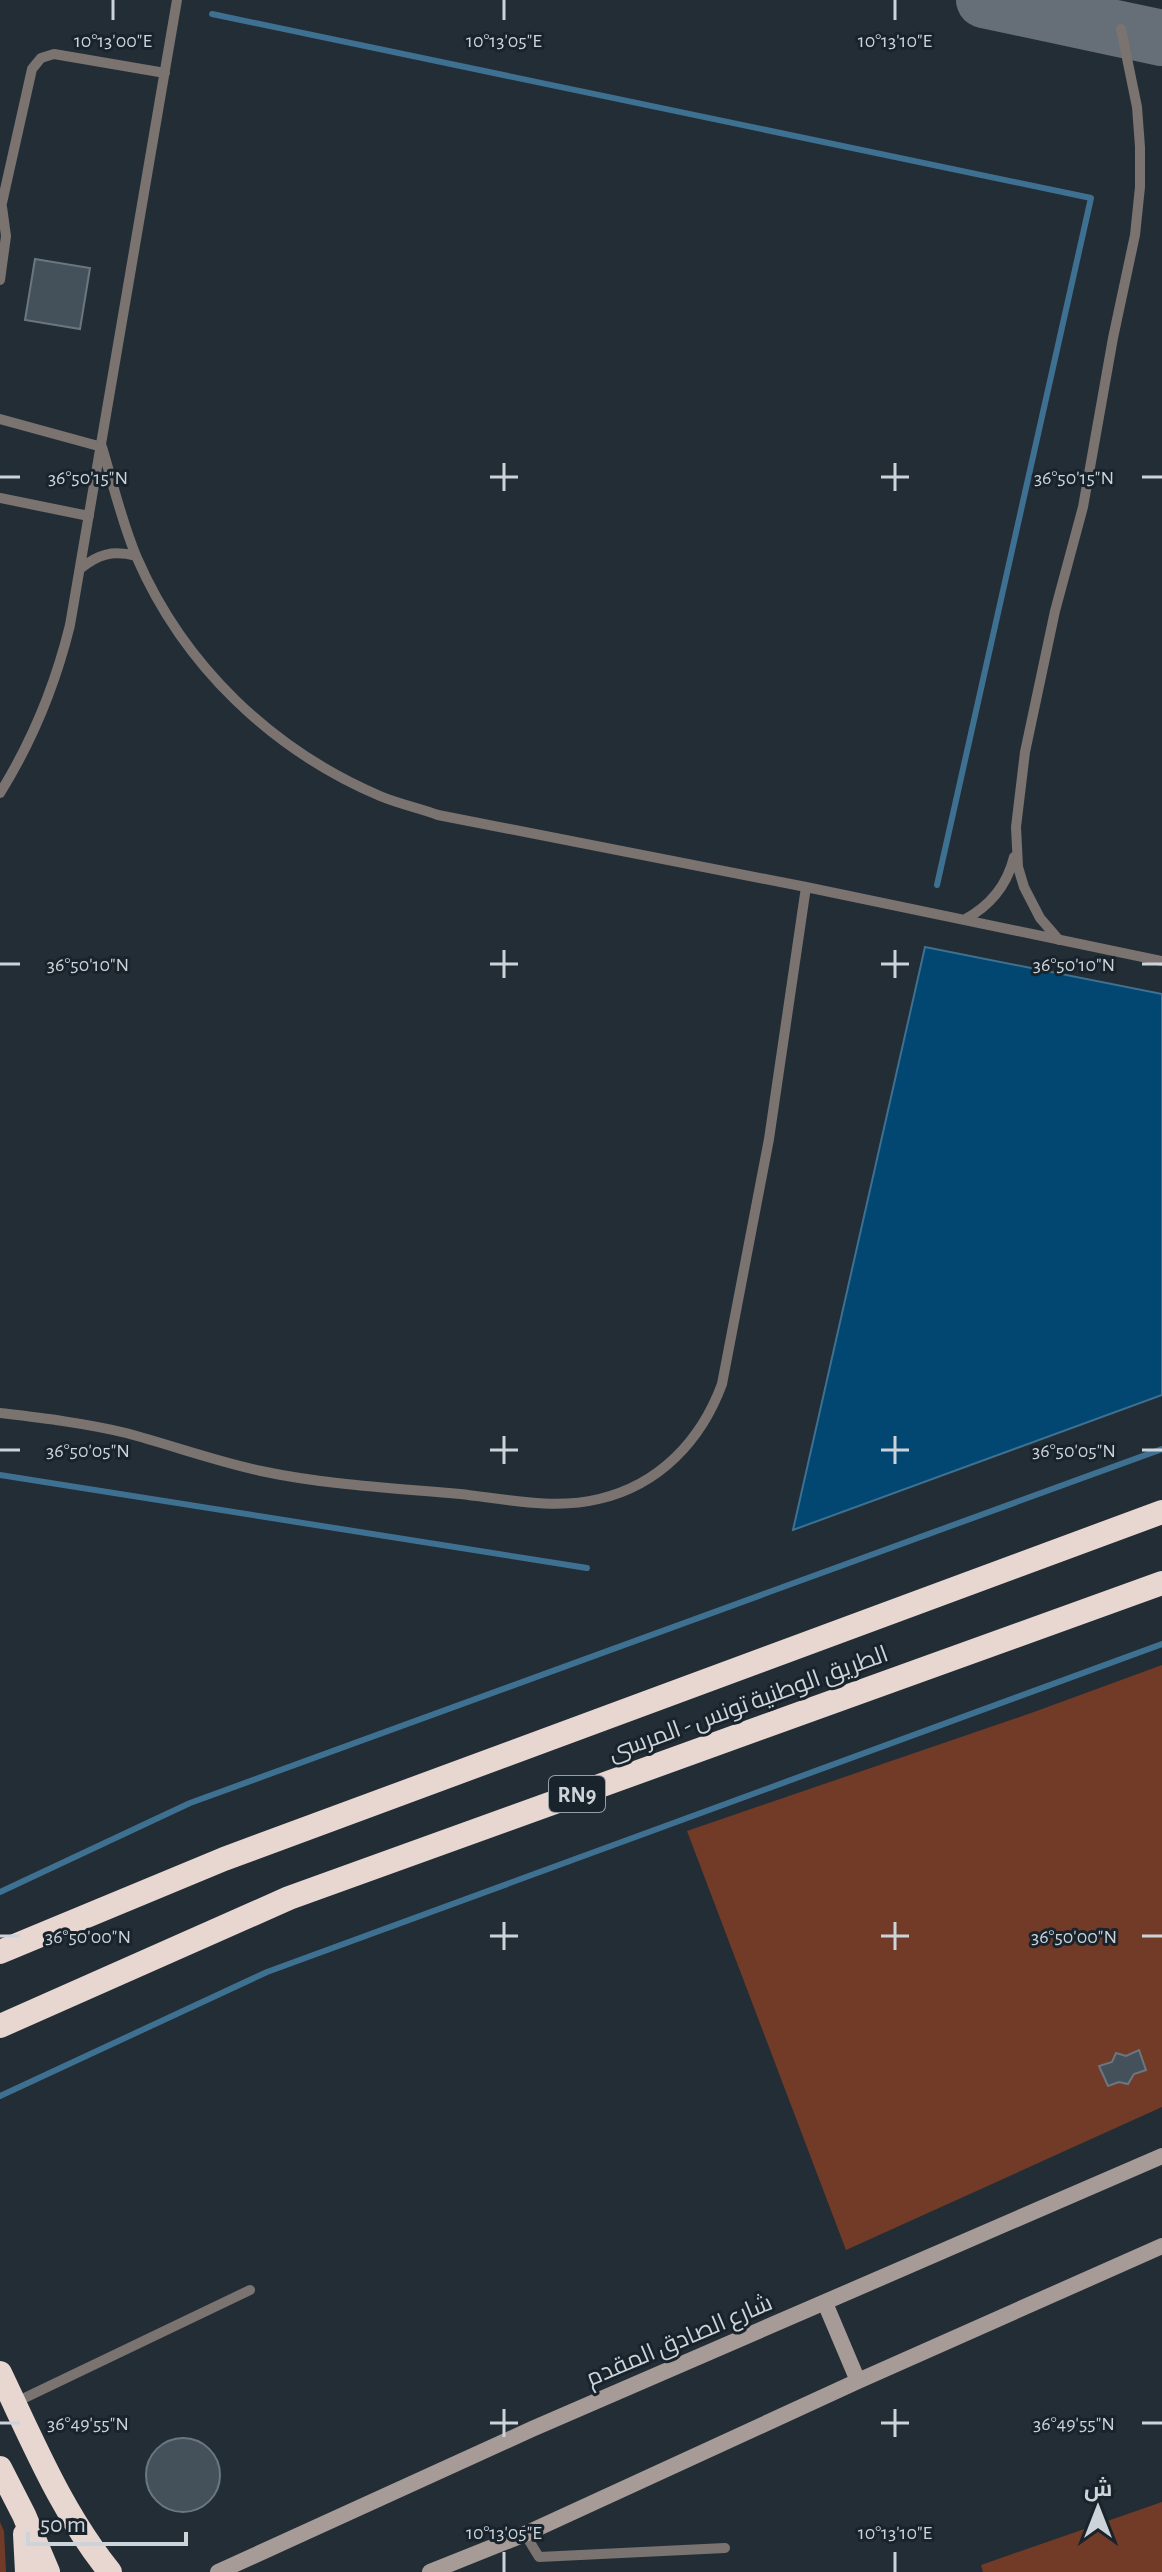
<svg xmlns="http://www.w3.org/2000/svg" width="1162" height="2572" viewBox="0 0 1162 2572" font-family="'Alegreya Sans',Cairo,sans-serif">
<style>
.green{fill:#723b28}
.water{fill:#014772;stroke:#3e7191;stroke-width:2}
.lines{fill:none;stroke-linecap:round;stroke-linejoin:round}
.stream{stroke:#3e7191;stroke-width:6}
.taxiway{stroke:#666f77;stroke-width:56}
.building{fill:#45515a;stroke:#6a7680;stroke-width:2}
.lane{stroke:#7a7370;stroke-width:10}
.secondary{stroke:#a69b97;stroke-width:16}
.highway{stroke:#e8d6d0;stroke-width:24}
.ticks{fill:none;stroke:#ccd3d9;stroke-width:3}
.labels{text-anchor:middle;stroke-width:6;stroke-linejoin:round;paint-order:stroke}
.shield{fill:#19232c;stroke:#969ea5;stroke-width:2}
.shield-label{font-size:22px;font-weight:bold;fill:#ccd3d9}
.street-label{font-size:24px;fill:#ccd3d9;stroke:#19232c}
.ticks-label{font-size:20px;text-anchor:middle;fill:#ccd3d9;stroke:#19232c;stroke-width:6;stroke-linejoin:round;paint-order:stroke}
</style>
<rect width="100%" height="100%" fill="#232d36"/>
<path class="green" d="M1162 1665V2107L846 2250 687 1831 1034 1712Z
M1162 2502V2572H983L981 2565Z
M0 2522 4 2531 6 2572H0Z"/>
<path class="water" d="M925 947 1162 994V1395L793 1530Z"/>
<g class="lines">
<path class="stream" d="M212 14 1091 198 937 885
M0 1475 587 1568
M0 1892 190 1803 1162 1449
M0 2096 267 1972 1162 1644"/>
<path class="taxiway" d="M984 0 1162 38"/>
</g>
<path class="building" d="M35 259 90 268 80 329 25 320Z
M1139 2050 1146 2070 1134 2074 1128 2084 1119 2082 1108 2086 1099 2066 1112 2062 1116 2053 1126 2056Z
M146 2475a37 37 0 1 1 74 0a37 37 0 1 1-74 0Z"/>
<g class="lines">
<path class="lane" d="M0 212 32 69 41 58 54 54 165 73
M0 280 6 236 2 207
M0 419 102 447
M102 447C113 484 122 523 137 558 184 666 272 750 380 796 399 804 419 808 438 815L806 887 1162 961
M0 498 89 516
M80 569C98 554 113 550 136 556
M0 793C33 740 55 686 70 625L177 0
M964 920C990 906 1007 886 1014 857
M1059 940 1040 918 1024 887 1018 867 1016 827 1025 752 1055 611 1083 507 1113 338 1135 235 1140 187V147L1137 107 1121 29
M0 1413C42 1418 85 1423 126 1433 171 1445 215 1461 261 1471 327 1485 393 1488 460 1494 505 1499 554 1510 599 1499 659 1485 701 1441 722 1384L769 1139 806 887
M14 2403 250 2290
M525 2534 539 2557 725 2548"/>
<path class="secondary" d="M825 2303 858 2381
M218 2572 532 2429 1162 2156
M430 2572 525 2534 858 2381 1162 2246"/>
<path class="highway" d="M0 1952 224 1859 1162 1512
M0 2026 289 1898 1162 1583
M0 2373C33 2442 62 2513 110 2572
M0 2468 24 2515 48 2572
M25 2534 27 2572"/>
</g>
<path class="ticks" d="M113 0V20M504 0V20M895 0V20M504 463V491M895 463V491M0 477H20M490 477H518M881 477H909M1142 477H1162M504 950V978M895 950V978M0 964H20M490 964H518M881 964H909M1142 964H1162M504 1436V1464M895 1436V1464M0 1450H20M490 1450H518M881 1450H909M1142 1450H1162M504 1922V1950M895 1922V1950M0 1936H20M490 1936H518M881 1936H909M1142 1936H1162M504 2409V2437M895 2409V2437M0 2423H20M490 2423H518M881 2423H909M1142 2423H1162M504 2552V2572M895 2552V2572"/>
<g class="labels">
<rect class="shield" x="549" y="1776" width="56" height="36" rx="6"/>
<g class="shield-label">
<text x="577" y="1802">RN9</text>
</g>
<g class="street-label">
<text transform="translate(748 1703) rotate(-20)" y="8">الطريق الوطنية تونس - المرسى</text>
<text transform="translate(679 2340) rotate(-23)" y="8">شارع الصادق المقدم</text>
</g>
</g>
<g class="ticks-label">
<text x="113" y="47">10°13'00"E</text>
<text x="504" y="47">10°13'05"E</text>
<text x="895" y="47">10°13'10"E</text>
<text x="88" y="484">36°50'15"N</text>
<text x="1074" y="484">36°50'15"N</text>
<text x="88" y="971">36°50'10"N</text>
<text x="1074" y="971">36°50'10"N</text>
<text x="88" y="1457">36°50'05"N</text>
<text x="1074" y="1457">36°50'05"N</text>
<text x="88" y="1943">36°50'00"N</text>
<text x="1074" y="1943">36°50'00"N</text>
<text x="88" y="2430">36°49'55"N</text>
<text x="1074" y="2430">36°49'55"N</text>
<text x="504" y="2539">10°13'05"E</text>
<text x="895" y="2539">10°13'10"E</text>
</g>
<g transform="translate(1098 2508)" stroke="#19232c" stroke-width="6" paint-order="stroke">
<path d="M0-6L14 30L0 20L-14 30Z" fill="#ccd3d9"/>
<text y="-12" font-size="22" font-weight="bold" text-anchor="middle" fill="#ccd3d9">ش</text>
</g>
<path d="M28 2532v12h158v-12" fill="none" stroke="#ccd3d9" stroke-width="4"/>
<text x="40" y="2532" font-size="24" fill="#ccd3d9" stroke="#19232c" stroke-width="6" paint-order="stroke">50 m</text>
</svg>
